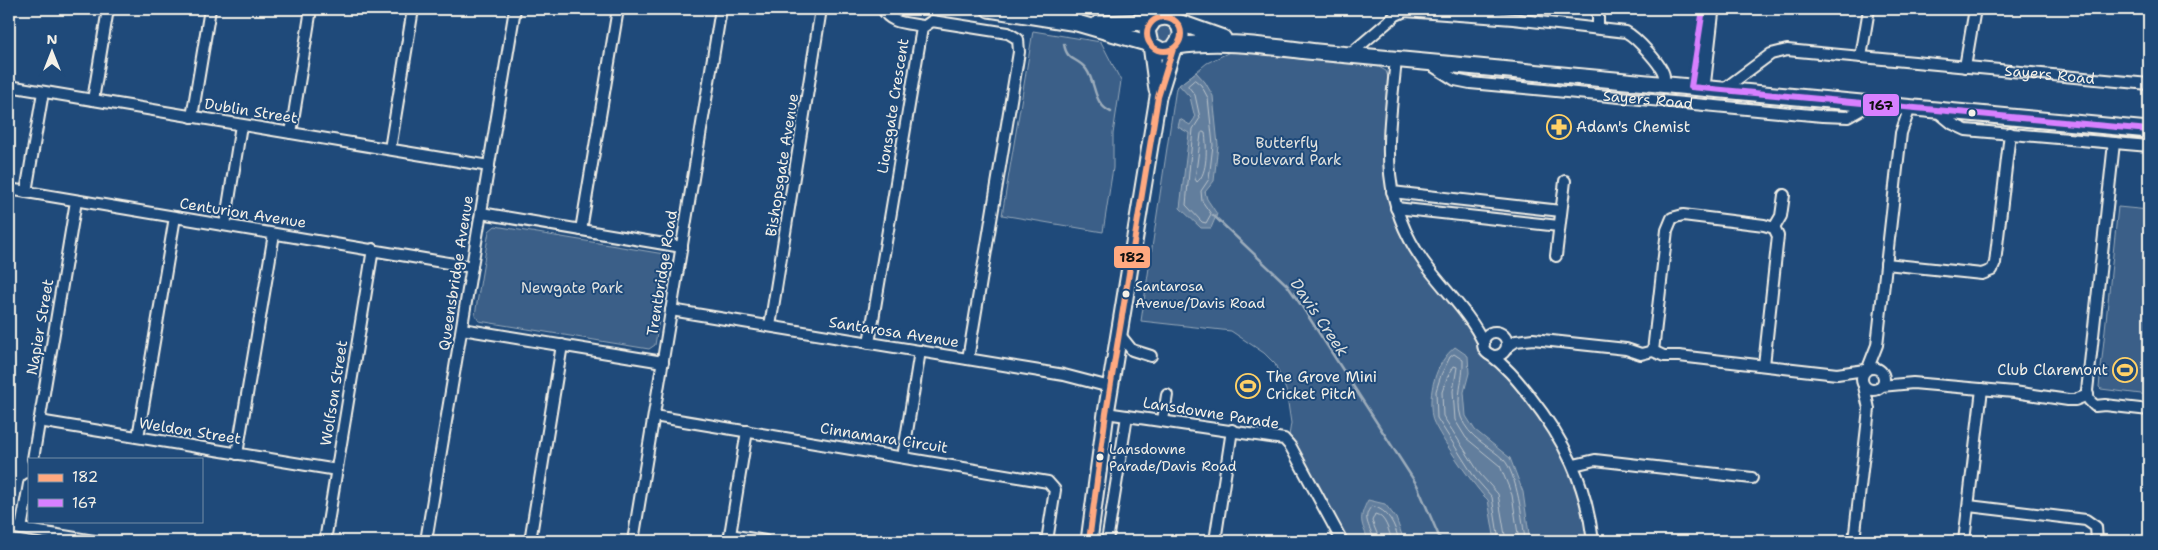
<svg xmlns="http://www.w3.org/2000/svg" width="2158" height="550" viewBox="0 0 2158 550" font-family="'Shantell Sans',sans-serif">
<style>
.green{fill:#3a5f88;stroke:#97a8b8}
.water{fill:#627e9d;stroke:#9cacbb}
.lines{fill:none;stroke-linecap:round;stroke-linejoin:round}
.shore{stroke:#bac3ca;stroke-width:1}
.stream{stroke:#9cacbb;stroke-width:2.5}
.street-casing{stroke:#f4f1e8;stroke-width:14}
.secondary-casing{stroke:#f4f1e8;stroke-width:19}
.street{stroke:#1f4a7a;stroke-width:10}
.secondary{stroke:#1f4a7a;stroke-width:15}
.bus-1-casing{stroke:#1f4a7a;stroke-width:10}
.bus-2-casing{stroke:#1f4a7a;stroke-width:10}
.bus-1{stroke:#ffa980;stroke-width:6}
.bus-2{stroke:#d880ff;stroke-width:6}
.bus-dot{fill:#f4f1e8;stroke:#1f4a7a;stroke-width:2}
.labels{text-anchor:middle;stroke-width:4;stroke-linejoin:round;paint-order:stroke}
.bus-label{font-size:14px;fill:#f4f1e8;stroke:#1f4a7a;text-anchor:start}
.street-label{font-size:15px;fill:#f4f1e8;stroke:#1f4a7a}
.poi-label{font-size:15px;fill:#f4f1e8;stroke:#1f4a7a;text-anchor:start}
.park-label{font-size:15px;fill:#e1e2de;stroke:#1f4a7a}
.water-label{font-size:16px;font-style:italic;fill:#dee0dd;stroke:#1f4a7a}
.line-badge{stroke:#1f4a7a;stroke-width:2}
.pale-badge-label{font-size:14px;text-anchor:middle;font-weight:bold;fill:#111}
</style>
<rect width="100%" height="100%" fill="#1f4a7a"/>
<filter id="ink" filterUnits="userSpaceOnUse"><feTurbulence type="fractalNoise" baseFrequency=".02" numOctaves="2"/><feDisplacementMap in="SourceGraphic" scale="10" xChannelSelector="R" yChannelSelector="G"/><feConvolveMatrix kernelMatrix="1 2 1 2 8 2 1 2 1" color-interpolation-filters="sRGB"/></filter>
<g filter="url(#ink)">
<path class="green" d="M1158 24 1171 25 1175 34 1169 42 1163 43 1156 40 1154 30Z
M1033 31 1101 42 1121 81 1113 134V168L1103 232 1002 215Z
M1236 49 1377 66 1386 71 1389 80C1383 152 1375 203 1420 266 1439 291 1461 314 1479 340L1483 354 1499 364 1549 429 1571 471 1581 502 1587 541H1347L1293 439 1289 436 1291 423 1286 390 1275 364 1264 353 1231 331 1141 321 1176 88 1207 63Z
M1951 117 1995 120 2017 126 2016 130 1964 126Z
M2056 126 2149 135V143L2043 133V129L2033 128Z
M2118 207 2149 210V395L2101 389 2099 387Z
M495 226 664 254 669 260 655 345 649 349 479 321 475 315 489 231Z"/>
<path class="water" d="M1196 72 1205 82 1213 96 1218 145 1214 181 1205 192 1207 199 1217 214 1211 228H1201L1180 208 1189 133 1178 127 1180 119 1190 125 1195 118 1190 97 1179 85Z
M1455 347 1468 356 1469 373 1464 392 1466 416 1475 430 1510 458 1523 492 1530 541H1495L1488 500C1478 492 1433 428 1432 417 1428 393 1435 363 1455 347Z
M1368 500 1385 504 1396 518 1404 541H1369C1361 523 1358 519 1368 500Z"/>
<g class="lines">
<path class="shore" d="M1195 80 1201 85 1208 98 1213 145 1209 179 1201 191 1202 201 1211 214 1206 223 1202 222 1186 205 1193 129 1200 118 1195 95 1188 86Z
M1203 132 1205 133C1207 146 1208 174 1197 182L1195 179 1201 134Z
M1374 541C1372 528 1360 518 1372 506 1389 510 1395 525 1399 541
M1380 541 1372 521 1375 514C1386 516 1389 532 1392 541
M1499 541 1492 497 1475 478 1437 418 1436 391 1441 375 1450 357 1454 354 1463 360C1464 379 1455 398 1461 417 1468 438 1490 446 1504 460 1517 474 1523 522 1525 541
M1506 541 1498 494 1480 474 1443 416 1442 392 1447 378 1454 366 1457 367 1453 391 1455 420 1466 438 1500 466 1512 495 1519 541"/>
<path class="stream" d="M1064 44C1067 62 1077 57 1086 69 1097 84 1092 103 1111 112
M1213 215 1287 285 1301 305 1417 485 1441 541"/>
<defs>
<g id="street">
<path d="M883 9C889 24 909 23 923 26"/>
<path d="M1595 9 1598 15V28"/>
<path d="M1349 55 1396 15 1405 11 1513 19 1626 32C1636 37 1663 66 1664 76 1664 79 1663 81 1663 84"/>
<path d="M1861 57 1869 9"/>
<path d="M1396 59C1389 135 1376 195 1423 261 1443 289 1470 313 1484 344"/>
<path id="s1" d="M1428 63 1455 80 1470 83 1822 116 1848 117 1871 104"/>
<path d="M1965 67 1975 9"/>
<path d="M9 86 489 166"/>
<path id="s2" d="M1724 89 1771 54 1787 50 2149 84"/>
<path d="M93 100 108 9"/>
<path d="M1937 111 1953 124 1966 130 2149 146"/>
<path d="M192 117 210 9"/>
<path d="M291 133 311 9"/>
<path d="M2114 143 2087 391 2089 400 2095 406 2105 405 2149 410"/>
<path d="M390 149 413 9"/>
<path d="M9 189 472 267"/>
<path d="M26 192 43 92"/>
<path d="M1392 192 1561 211"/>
<path d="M1396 208 1559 226"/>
<path d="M481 213 682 247"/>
<path d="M225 225 241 125"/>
<path d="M1774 228 1781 216 1784 195"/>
<path d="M581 230 618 9"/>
<path d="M1556 256 1565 181"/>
<path d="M1886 264 1982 274 1992 270 1995 263 2010 133"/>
<path d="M671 310 1064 375 1110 387"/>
<path d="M770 326 821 9"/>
<path d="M462 329 663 362"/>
<circle cx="1495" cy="344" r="12"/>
<path d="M1120 335 1132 350 1151 356"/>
<path d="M869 343 922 28 932 21 1008 33 1018 39 1019 52 968 359"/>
<path d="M1507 347 1516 341 1533 339 1626 349 1641 354 1653 351 1664 356H1679L1837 374 1865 370"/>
<path d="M1653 351 1667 230 1672 218 1683 215 1764 225 1774 228 1778 236 1764 365"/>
<path d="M1489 354C1506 366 1517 380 1529 395 1565 441 1586 483 1593 541"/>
<circle cx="1873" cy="379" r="11"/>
<path d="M1868 368 1877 345 1901 133 1910 107"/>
<path d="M1881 386 1913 383 2014 392 2068 400H2075L2088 395"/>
<path d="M1106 413 1284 439 1291 447 1342 541"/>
<path d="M654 416 1048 482 1055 490 1047 541"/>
<path d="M1163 420 1167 395"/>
<path d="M39 421 337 470"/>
<path d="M138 437 175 217"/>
<path d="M237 454 274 234"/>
<path d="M903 457 920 351"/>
<path d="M33 459 76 201"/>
<path d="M1574 465 1595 460 1752 478"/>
<path d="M1969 506 2086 520 2096 527 2097 541"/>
<path d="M9 527 94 541"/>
<path d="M21 529 29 484"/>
<path d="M730 535 765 541"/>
<path d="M325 541 373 249"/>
<path d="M426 541 515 9"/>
<path d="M530 541 562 345"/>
<path d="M633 541 721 9"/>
<path d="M729 541 747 431"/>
<path d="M1107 541 1127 416"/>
<path d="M1215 541 1232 430"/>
<path d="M1854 541 1869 409 1864 386"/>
<path d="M1964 541 1982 389"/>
</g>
<path id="secondary" d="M989 9 1077 23 1150 44
M1178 22 1223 38
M1098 24 1152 22
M1151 45 1157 90
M1177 46C1224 39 1270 47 1317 52L2149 130
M1702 87 1711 9
M1089 541 1106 413 1158 97 1173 49 1181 37C1182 20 1168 13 1154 20L1147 30 1150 44 1162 51 1173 49"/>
</defs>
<use href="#street" class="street-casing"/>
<use href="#secondary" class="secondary-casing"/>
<use href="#street" class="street"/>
<use href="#secondary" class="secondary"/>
<defs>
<path id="bus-1" d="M1147 34a17 17 0 1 1 34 0a17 17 0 1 1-34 0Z
M1089 541 1106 413 1158 97 1173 49"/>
<path id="bus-2" d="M1703 9 1691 87 2149 130"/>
</defs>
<use href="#bus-1" class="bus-1-casing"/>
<use href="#bus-2" class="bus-2-casing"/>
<use href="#bus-1" class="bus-1"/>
<use href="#bus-2" class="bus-2"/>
</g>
</g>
<defs>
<symbol id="pharmacy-ring" viewBox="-11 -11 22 22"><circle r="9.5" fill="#1f4a7a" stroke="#ffd166" stroke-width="1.5"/><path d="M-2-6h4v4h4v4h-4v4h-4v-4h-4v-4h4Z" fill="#ffd166"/></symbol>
<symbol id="stadium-ring" viewBox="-11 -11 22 22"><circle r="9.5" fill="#1f4a7a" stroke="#ffd166" stroke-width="1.5"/><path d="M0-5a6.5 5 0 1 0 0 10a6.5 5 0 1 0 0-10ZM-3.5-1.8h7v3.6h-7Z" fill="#ffd166"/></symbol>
</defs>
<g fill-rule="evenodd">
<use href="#pharmacy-ring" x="1545" y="113" width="28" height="28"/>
<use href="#stadium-ring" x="2111" y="356" width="28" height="28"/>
<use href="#stadium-ring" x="1234" y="372" width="28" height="28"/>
</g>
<g class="bus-dot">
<circle cx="1972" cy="113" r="4.5"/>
<circle cx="1126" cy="294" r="4.5"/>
<circle cx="1100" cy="457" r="4.5"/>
</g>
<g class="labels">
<g class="bus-label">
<text x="1135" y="291">Santarosa<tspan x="1135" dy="17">Avenue/Davis Road</tspan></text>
<text x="1109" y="454">Lansdowne<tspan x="1109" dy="17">Parade/Davis Road</tspan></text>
</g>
<g class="street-label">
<text dy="5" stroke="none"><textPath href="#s2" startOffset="339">Sayers Road</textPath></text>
<text dy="5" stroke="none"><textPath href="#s1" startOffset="226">Sayers Road</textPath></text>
<text transform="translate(893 106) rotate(-81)" y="5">Lionsgate Crescent</text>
<text transform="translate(251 111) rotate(9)" y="5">Dublin Street</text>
<text transform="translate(782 165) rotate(-81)" y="5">Bishopsgate Avenue</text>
<text transform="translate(243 213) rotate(9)" y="5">Centurion Avenue</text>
<text transform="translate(456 273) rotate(-81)" y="5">Queensbridge Avenue</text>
<text transform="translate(662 273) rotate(-81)" y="5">Trentbridge Road</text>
<text transform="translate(40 327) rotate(-80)" y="5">Napier Street</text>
<text transform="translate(894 332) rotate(9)" y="5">Santarosa Avenue</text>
<text transform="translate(334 393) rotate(-81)" y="5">Wolfson Street</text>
<text transform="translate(1211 413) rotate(9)" y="5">Lansdowne Parade</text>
<text transform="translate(190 431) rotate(9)" y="5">Weldon Street</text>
<text transform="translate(884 438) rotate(9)" y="5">Cinnamara Circuit</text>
</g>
<g class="poi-label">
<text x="1576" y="132">Adam's Chemist</text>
<text x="2108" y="375" text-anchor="end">Club Claremont</text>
<text x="1266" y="382">The Grove Mini<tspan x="1266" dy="17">Cricket Pitch</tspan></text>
</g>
<g class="park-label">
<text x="1287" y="148">Butterfly<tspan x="1287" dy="17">Boulevard Park</tspan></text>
<text x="572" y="293">Newgate Park</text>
</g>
<g class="water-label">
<text transform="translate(1320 317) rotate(56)" y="6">Davis Creek</text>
</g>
</g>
<g class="line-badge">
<rect x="1862" y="93" width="38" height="24" rx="5" fill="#d880ff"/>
<rect x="1113" y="245" width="38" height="24" rx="5" fill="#ffa980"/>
</g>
<g class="pale-badge-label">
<text x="1881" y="110">167</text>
<text x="1132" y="262">182</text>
</g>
<rect width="2158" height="550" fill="none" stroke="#1f4a7a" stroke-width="30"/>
<rect x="15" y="15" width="2128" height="520" fill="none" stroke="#f4f1e8" stroke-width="2" filter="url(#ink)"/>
<rect x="28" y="458" width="175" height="65" fill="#1f4a7a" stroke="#748da6"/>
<rect x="38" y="474" width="25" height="8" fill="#ffa980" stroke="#748da6"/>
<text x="72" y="482" font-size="15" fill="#f4f1e8">182</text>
<rect x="38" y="499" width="25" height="8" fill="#d880ff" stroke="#748da6"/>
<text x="72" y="508" font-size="15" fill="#f4f1e8">167</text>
<g transform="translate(52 52)" stroke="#1f4a7a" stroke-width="4" paint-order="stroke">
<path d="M0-4L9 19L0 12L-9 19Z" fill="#f4f1e8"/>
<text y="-8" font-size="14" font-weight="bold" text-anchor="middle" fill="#f4f1e8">N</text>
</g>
</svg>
